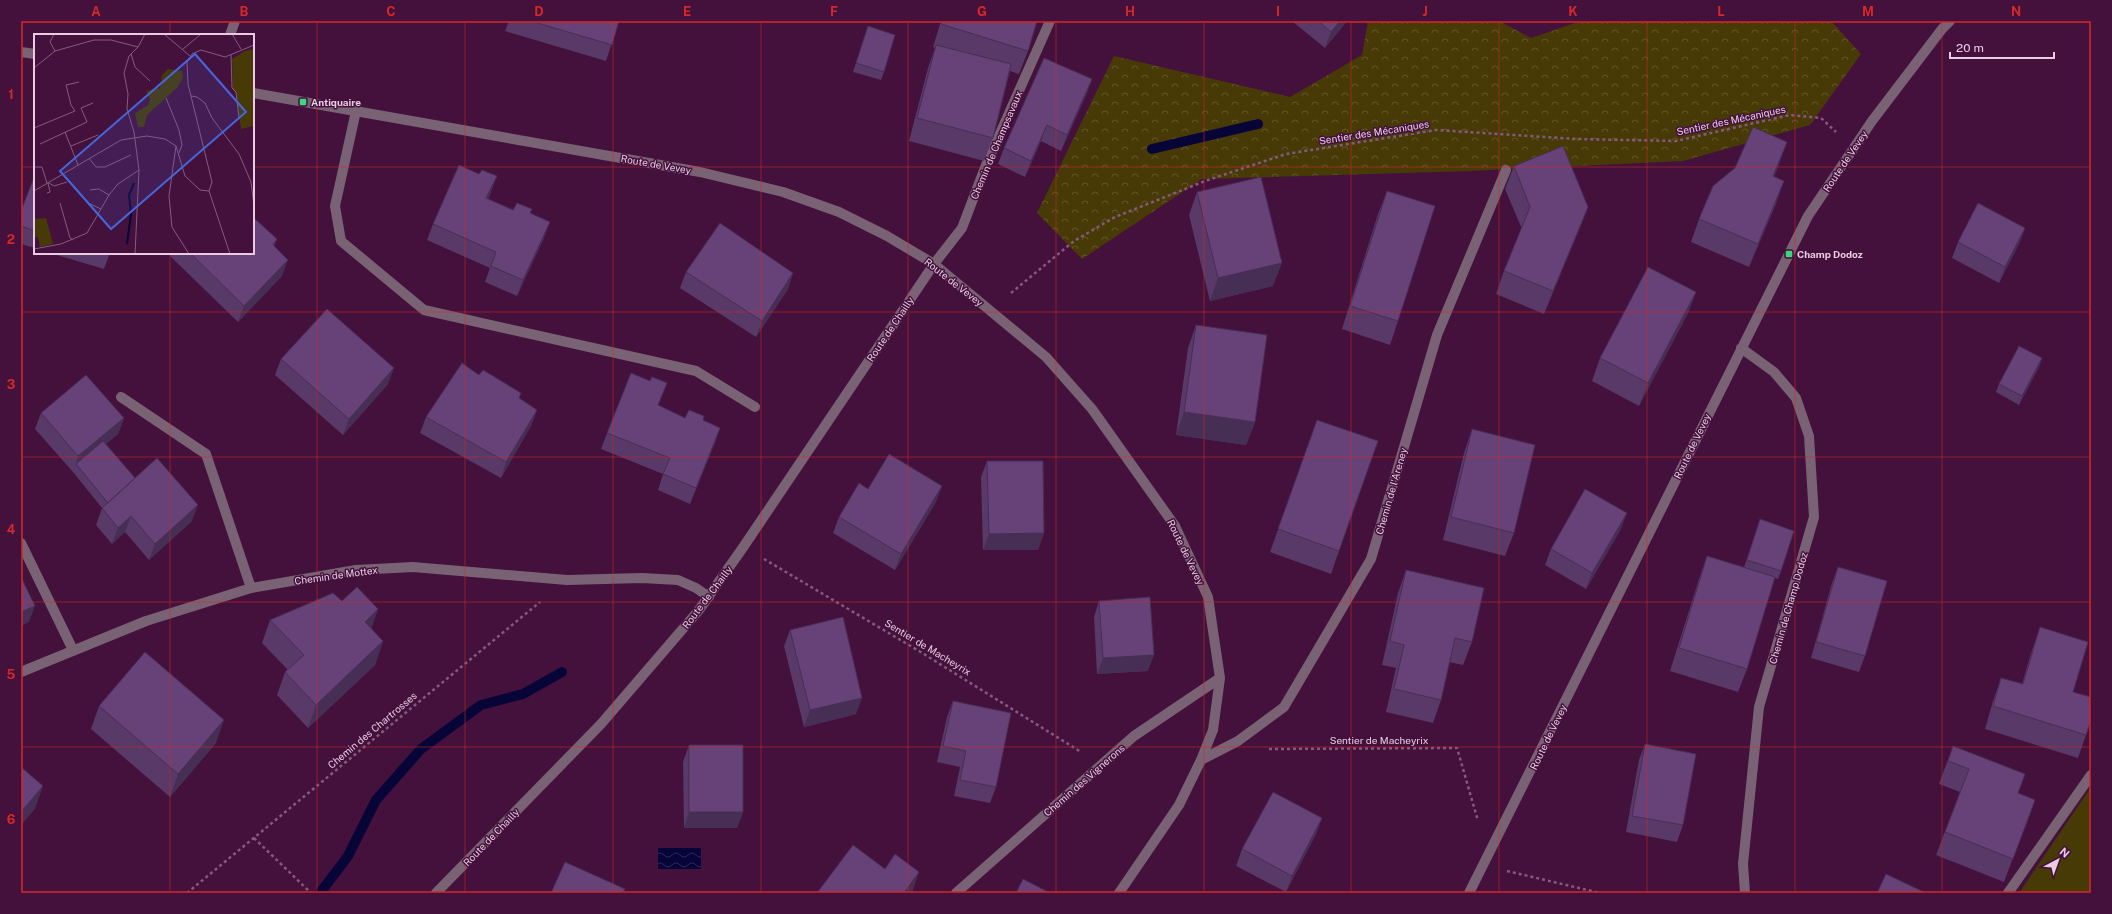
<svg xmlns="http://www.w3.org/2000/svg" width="2112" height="914" viewBox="0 0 2112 914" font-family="'Public Sans',sans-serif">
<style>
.grass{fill:#473a06}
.forest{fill:url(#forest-crowns)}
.water{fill:url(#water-waves)}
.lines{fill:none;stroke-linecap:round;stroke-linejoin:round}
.stream{stroke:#070538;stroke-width:10}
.path{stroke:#855a7e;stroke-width:2.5;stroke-dasharray:3 3;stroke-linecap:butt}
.minor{stroke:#7a6275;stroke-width:10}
.wall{fill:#583967}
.shaded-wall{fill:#472e54}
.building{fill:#664278;stroke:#472e54}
.grid{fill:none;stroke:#d62828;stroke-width:1;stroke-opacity:0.55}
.poi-dot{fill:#3bd77f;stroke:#43113c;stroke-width:1.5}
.labels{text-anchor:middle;stroke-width:3;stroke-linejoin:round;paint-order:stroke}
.poi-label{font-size:10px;font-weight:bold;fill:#eacbe3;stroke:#43113c;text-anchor:start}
.street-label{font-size:10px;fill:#eacbe3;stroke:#43113c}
.inset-river{fill:none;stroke:#070538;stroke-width:2}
.inset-road{fill:none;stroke:#865b7f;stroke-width:1}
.view{fill:#4667da;fill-opacity:0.15;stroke:#4667da;stroke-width:2}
.inset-edge{fill:none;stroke:#eacbe3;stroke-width:2}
.neatline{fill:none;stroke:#d62828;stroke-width:1.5}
.grid-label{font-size:13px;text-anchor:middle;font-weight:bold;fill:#d62828}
</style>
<defs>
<pattern id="forest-crowns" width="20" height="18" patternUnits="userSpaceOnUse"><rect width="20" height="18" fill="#473a06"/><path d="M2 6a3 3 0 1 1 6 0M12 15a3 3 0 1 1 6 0" fill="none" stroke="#62552a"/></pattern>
<pattern id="water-waves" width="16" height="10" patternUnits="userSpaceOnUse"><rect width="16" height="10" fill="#070538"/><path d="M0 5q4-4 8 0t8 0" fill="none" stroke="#2b2855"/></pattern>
</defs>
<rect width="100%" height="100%" fill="#43113c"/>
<path class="grass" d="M2091 787V893H2019Z"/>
<path class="forest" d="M1368 21H1499L1531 38 1581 21H1831L1861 54 1810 125 1683 161 1470 171 1202 179 1082 259 1037 213 1114 56 1290 97 1362 55Z"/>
<path class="water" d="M658 848H701V869H658Z"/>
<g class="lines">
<path class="stream" d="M1152 149 1258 124
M320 893 348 856 376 800 421 749 481 705 523 694 562 672"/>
<path class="path" d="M1011 293 1074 241 1115 217 1205 181 1286 154 1436 130 1576 139 1676 141 1790 115 1821 118 1836 132
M764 559 919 651 1081 752
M1269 749 1457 748 1478 821
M254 838 311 893
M1507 871 1600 893
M187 893 540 602"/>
<path class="minor" d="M230 35 235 21
M21 52 35 54
M253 93 700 172 783 192 839 212 887 236 934 264 1046 357 1092 409 1175 526 1208 597 1220 678 1213 730 1201 760 1179 805 1119 893
M356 111 335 206 341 241 424 310 696 371 755 407
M1741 348 1774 372 1796 398 1809 436 1814 517 1759 707 1743 864 1745 893
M121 397 206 454 251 588
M21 543 73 650
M21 672 146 621 251 588 356 570 413 567 567 580 642 578 678 580 696 588 709 597
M1201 760 1238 741 1284 707 1371 559 1437 335 1506 170
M436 893 601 724 699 610 744 546 934 264 962 228 986 165 1050 21
M956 893 1134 736 1220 678
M1469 893 1808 216 1872 121 1942 29 1950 21
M2008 893 2091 775"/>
</g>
<path class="wall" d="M509 21H619L606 61 505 31Z
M941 21H1037L1028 51 1019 74 1010 71 993 138 984 161 909 141 928 68 935 48 933 47Z
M1292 21H1347L1325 48Z
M868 26 884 72 881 80 853 72Z
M1092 79 1086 95 1061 151 1041 141 1025 177 998 164 1004 148Z
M1787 142 1774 177 1776 204 1749 267 1691 242 1699 219Z
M1514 166 1588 207 1579 230 1544 314 1496 294 1504 271 1522 229 1505 189Z
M35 175V248L21 244V211Z
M1387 191 1398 321 1390 345 1342 329 1378 214Z
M491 192 488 199 513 210 530 213 544 238 517 296 485 282 490 268 427 240 433 224Z
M1197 192 1273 286 1210 301 1189 215Z
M2025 228 2019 244 1999 283 1952 258 1958 242Z
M277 239 274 247 282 276 238 322 170 256 171 253H253Z
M50 253H110L104 269Z
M686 272 793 273 788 289 756 337 680 288Z
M1696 292 1687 315 1639 406 1592 381 1600 358Z
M1196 325 1255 422 1246 445 1176 435 1188 348Z
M2042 358 2039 367 2019 405 1996 392 1999 384Z
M281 359 388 384 343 435 275 375Z
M479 375 521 393 519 398 537 410 531 426 501 478 420 433 426 417Z
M650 381 667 383 658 406 685 418 703 420 720 428 714 445 690 504 658 490 663 474 601 449 607 433Z
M41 413 124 418 118 434 106 444 135 478 192 521 149 560 125 532 112 544 96 525 102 508 73 472 35 429Z
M1472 429 1514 533 1505 556 1443 540 1464 453Z
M1309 443 1339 551 1331 574 1270 552Z
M987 461 1044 533 1038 550H983L981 477Z
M868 489 936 502 895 570 833 533 839 517Z
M1757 528 1781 571 1778 579 1775 578 1747 669 1738 692 1670 671 1699 579 1707 556 1744 567Z
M1621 529 1586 589 1545 565 1551 549Z
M1838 567 1865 656 1859 672 1811 658 1832 583Z
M1406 570 1472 642 1463 665 1449 662 1441 700 1433 723 1386 712 1396 668 1382 665 1398 593Z
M342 601 378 609 371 629 383 641 375 665 308 728 277 695 285 672 288 670 262 643 270 620Z
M1099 601 1148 671 1097 674 1094 617Z
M2040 627 2073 692 2086 735 2078 758 1985 729 1993 701 2001 678 2022 684 2032 650Z
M790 630 856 714 804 727 784 646Z
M953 701 996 787 990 803 954 796 960 767 937 762 947 717Z
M99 706 216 743 170 797 91 729Z
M1645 744 1683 825 1677 842 1626 832 1639 760Z
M689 745 743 812 737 828H684L683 762Z
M1953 746 2025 774 2018 793 2035 800 2004 882 1936 855 1960 792 1939 784Z
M1322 818 1316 834 1286 892 1236 866 1242 849Z"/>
<path class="shaded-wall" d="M1340 21H1347L1325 48 1331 32Z
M1092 79 1086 95 1061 151 1067 135Z
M1047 125 1041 141 1025 177 1031 161Z
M1787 142 1779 165 1765 200 1773 176Z
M497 176 491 192 480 214 486 198Z
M1784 181 1776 204 1749 267 1758 244Z
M1588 207 1579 230 1544 314 1553 291Z
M550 222 544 238 517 296 523 280Z
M2025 228 2019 244 1999 283 2005 267Z
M277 239 271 255 273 245Z
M288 260 282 276 238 322 244 306Z
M1282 263 1273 286 1210 301 1218 278Z
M793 273 788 289 756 337 762 321Z
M1696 292 1687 315 1639 406 1648 383Z
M2042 358 2039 367 2019 405 2022 396Z
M394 368 388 384 343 435 349 419Z
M667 383 661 399 652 421 658 405Z
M537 410 531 426 501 478 506 462Z
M1184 412 1255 422 1246 445 1176 435Z
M124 418 118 434 78 467 76 464 78 456Z
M720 428 714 445 690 504 696 488Z
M942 486 936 502 895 570 901 554Z
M198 505 192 521 149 560 155 544Z
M1627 513 1621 529 1586 589 1592 573Z
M131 516 125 532 112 544 118 528Z
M1044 533 1038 550H983L989 534Z
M35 606 29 622 21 626V612Z
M378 609 370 632 365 622Z
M383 641 375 665 308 728 316 705Z
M1154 655 1148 671 1097 674 1103 658Z
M862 698 856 714 804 727 810 710Z
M224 720 216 743 170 797 178 774Z
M43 786 35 809 21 825V812Z
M2035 800 2027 823 2004 882 2013 859Z
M689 812H743L737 828H684Z
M1322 818 1316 834 1286 892 1292 876Z
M919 872 912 893H904Z"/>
<path class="building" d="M531 21H619L612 45Z
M942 21H1037L1028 51 941 24Z
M1318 21H1340L1331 32Z
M868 26 895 35 884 72 856 63Z
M936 45 1011 64 993 138 917 118Z
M1044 58 1092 79 1067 135 1047 125 1031 161 1004 148Z
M1753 127 1787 142 1773 176 1784 181 1758 244 1699 219 1713 186 1735 168Z
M1563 146 1588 207 1553 291 1504 271 1530 207 1514 166Z
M459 165 479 174 482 170 497 176 486 198 513 210 517 203 532 209 530 213 550 222 523 280 491 266 496 252 433 224Z
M35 175V231L21 226V211Z
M1261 177 1282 263 1218 278 1197 192Z
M1387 191 1435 206 1398 321 1350 306Z
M1978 203 2025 228 2005 267 1958 242Z
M253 217 277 239 273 245 288 260 244 306 190 253H253Z
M720 223 793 273 762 321 686 272Z
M1648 267 1696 292 1648 383 1600 358Z
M327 309 394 368 349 419 281 359Z
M1196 325 1267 335 1255 422 1184 412Z
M2019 346 2042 358 2022 396 1999 384Z
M462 363 479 375 483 370 521 393 519 398 537 410 506 462 426 417Z
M631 373 650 381 652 377 667 383 658 405 685 418 689 410 704 416 703 420 720 428 696 488 663 474 670 458 607 433Z
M86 375 124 418 78 456 41 413Z
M1317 420 1378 441 1339 551 1278 529Z
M1472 429 1535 445 1514 533 1451 517Z
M103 441 135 478 108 503 76 464Z
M889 454 942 486 901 554 839 517 859 483 868 489Z
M157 458 198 505 155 544 131 516 118 528 102 508Z
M987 461H1043L1044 533 989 534Z
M1585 489 1627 513 1592 573 1551 549Z
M1760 519 1794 531 1781 571 1747 560Z
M1707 556 1775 577 1747 669 1679 648Z
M1838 567 1887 581 1865 656 1816 642Z
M1406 570 1484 588 1472 642 1455 638 1441 700 1394 689 1404 645 1390 641Z
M21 577 35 606 21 612Z
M357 587 378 609 365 622 383 641 316 705 285 672 304 655 270 620 333 593 342 601Z
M1150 597 1154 655 1103 658 1099 601Z
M843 617 862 698 810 710 790 630Z
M2040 627 2088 642 2073 692 2091 697V720L2086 735 1993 706 2001 678 2023 684Z
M145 652 224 720 178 774 99 706Z
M953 701 1011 713 996 787 960 780 966 751 943 746Z
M1645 744 1696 754 1683 825 1632 816Z
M689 745H743V812H689Z
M1953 746 2025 774 2018 793 2035 800 2013 859 1945 832 1969 769 1948 761Z
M21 767 43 786 21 812Z
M1273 792 1322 818 1292 876 1242 849Z
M853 845 885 869 895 854 919 872 904 893H817Z
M565 862 625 889 623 893H551Z
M1886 874 1926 893H1877Z
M1023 879 1050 893H1016Z"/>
<path class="grid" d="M170 21V35M317 21V893M465 21V893M613 21V893M761 21V893M908 21V893M1056 21V893M1204 21V893M1351 21V893M1499 21V893M1647 21V893M1795 21V893M1942 21V893M21 167H35M253 167H2091M170 253V893M21 312H2091M21 457H2091M21 602H2091M21 747H2091"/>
<g class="poi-dot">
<rect x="299" y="98" width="8" height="8" rx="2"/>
<rect x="1785" y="250" width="8" height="8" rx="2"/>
</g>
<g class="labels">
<g class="poi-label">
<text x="311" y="106">Antiquaire</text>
<text x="1797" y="258">Champ Dodoz</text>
</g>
<g class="street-label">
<text transform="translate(1731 120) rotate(-12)" y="4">Sentier des Mécaniques</text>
<text transform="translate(1374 132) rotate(-9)" y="4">Sentier des Mécaniques</text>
<text transform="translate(996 145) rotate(-67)" y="4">Chemin de Champsavaux</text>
<text transform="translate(1845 161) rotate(-56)" y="4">Route de Vevey</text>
<text transform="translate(656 164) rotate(10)" y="4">Route de Vevey</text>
<text transform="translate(954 282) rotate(38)" y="4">Route de Vevey</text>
<text transform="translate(890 329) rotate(-56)" y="4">Route de Chailly</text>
<text transform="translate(1692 446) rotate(-64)" y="4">Route de Vevey</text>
<text transform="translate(1391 491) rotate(-74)" y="4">Chemin de l'Areney</text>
<text transform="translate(1186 552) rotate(64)" y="4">Route de Vevey</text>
<text transform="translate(336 575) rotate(-8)" y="4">Chemin de Mottex</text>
<text transform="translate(707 597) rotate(-53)" y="4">Route de Chailly</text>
<text transform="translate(1788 608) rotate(-74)" y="4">Chemin de Champ Dodoz</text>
<text transform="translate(928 647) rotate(31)" y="4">Sentier de Macheyrix</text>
<text transform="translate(372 730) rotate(-40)" y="4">Chemin des Chartrosses</text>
<text transform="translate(1548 737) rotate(-64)" y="4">Route de Vevey</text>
<text x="1379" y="744">Sentier de Macheyrix</text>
<text transform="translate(1084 780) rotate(-41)" y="4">Chemin des Vignerons</text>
<text transform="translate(491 837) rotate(-46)" y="4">Route de Chailly</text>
</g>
</g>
<g transform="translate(34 34)">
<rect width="220" height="220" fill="#43113c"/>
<path d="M220 15V92L207 95 202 59 199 56 198 25 211 17ZM12 184 19 210 6 213 4 203H0V185Z" fill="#473a06"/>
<path d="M134 35 148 37 149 44 143 54 113 81 110 93H104L101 79 114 71 116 65 112 57 126 54 128 41Z" fill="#473a06"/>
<path class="inset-river" d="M93 210 97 180 95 161 100 149"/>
<path class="inset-road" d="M20 0 16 8 21 17M130 0 156 22M198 0 207 15M149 15 167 0M97 20 101 33 116 47M197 21 198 54 202 58 205 85M0 34 21 17 60 6H77L104 13 111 0M157 62 163 63 171 69 178 84 205 120 217 148 220 172M132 64 145 96 148 111 145 119M0 94 41 77 37 71 32 51 45 48M31 98 44 131M6 110 53 88 47 74 59 69M37 112 64 101M142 112 135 162 138 193 155 220M55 124 62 133H71L97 121M0 133H8L13 149M15 149 20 152 33 148M56 156 65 155 75 161M0 157 87 106 113 102 131 105 142 112 151 142 166 156 175 157 178 148 154 50 153 28 158 20 167 16 191 23 220 11M175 157 196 220M13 159 16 158 14 149M52 168 67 175M26 169 36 204 39 206M0 215 27 210 53 199 75 161 84 150 105 136M101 220 105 136 100 98 93 75 94 60 90 39 95 22 104 13"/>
<path class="view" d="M161 20 212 78 77 195 26 137Z"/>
<rect width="220" height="220" class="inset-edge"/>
</g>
<rect width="2112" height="914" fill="none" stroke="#43113c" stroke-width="44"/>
<g transform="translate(2058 860) rotate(41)" stroke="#43113c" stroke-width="3" paint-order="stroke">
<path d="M0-3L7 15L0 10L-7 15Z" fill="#eacbe3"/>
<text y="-6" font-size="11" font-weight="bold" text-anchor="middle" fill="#eacbe3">N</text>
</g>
<path d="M1950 52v6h104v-6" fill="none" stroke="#eacbe3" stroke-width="2"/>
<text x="1956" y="52" font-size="12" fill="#eacbe3" stroke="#43113c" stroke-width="3" paint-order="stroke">20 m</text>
<rect x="22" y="22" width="2068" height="870" class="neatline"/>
<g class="grid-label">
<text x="96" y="16">A</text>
<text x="244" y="16">B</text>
<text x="391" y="16">C</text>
<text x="539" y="16">D</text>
<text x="687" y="16">E</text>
<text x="834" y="16">F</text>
<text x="982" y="16">G</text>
<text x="1130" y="16">H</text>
<text x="1278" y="16">I</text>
<text x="1425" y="16">J</text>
<text x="1573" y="16">K</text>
<text x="1721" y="16">L</text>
<text x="1868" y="16">M</text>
<text x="2016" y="16">N</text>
<text x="11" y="99">1</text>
<text x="11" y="244">2</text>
<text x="11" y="389">3</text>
<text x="11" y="534">4</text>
<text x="11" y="679">5</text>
<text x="11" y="824">6</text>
</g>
</svg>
